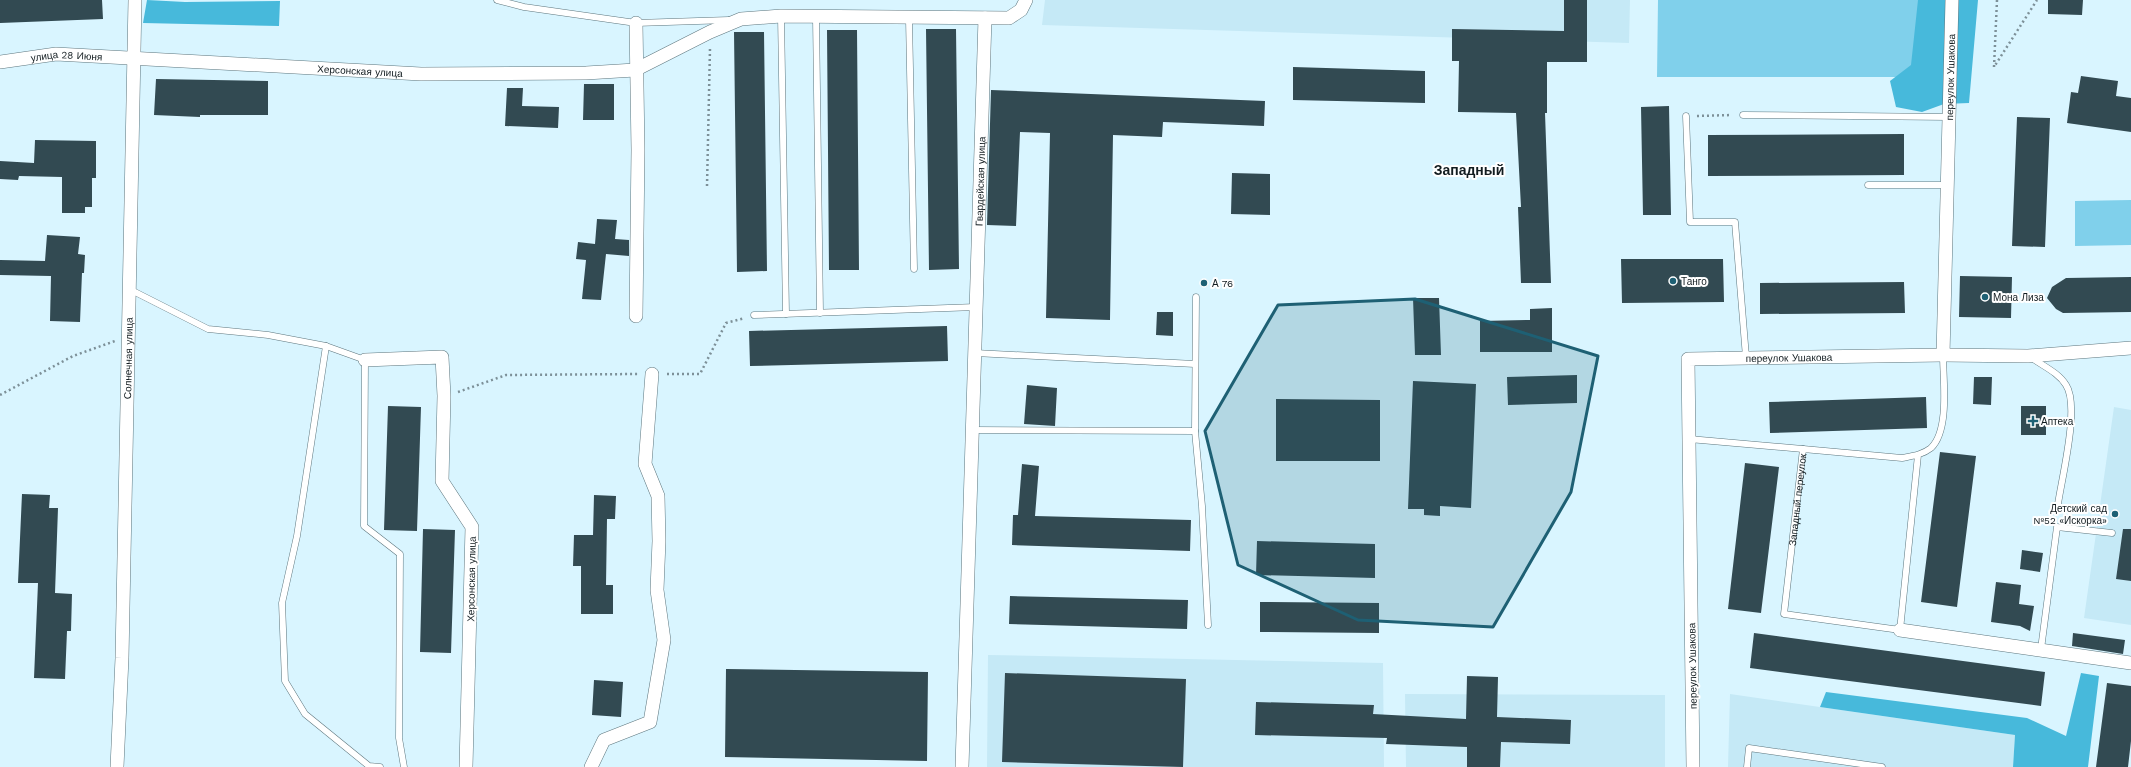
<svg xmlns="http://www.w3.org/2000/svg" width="2131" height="767" viewBox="0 0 2131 767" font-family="'Work Sans',sans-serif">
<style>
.built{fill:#c5e9f6}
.green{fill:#80d0eb}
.forest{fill:#47b9db}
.building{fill:#324a52}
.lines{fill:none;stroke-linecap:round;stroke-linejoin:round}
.lane-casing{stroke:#5d767e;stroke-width:7}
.street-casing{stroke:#5d767e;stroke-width:14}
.path{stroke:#7d9098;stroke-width:2.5;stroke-dasharray:2 3;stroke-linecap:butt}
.lane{stroke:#fff;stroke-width:6}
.street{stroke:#fff;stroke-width:13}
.marked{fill:#1e6074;fill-opacity:0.2;stroke:#1e6074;stroke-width:3;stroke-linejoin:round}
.poi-dot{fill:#1e6074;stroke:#fff;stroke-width:1.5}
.labels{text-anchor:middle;stroke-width:4;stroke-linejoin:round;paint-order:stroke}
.street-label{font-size:10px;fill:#121c20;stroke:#fff}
.poi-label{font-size:10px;fill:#121c20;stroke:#fff;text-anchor:start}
.district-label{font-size:14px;font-weight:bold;fill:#121c20;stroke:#fff}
</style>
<rect width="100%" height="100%" fill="#d9f5ff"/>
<path class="built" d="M1045 0H1630L1629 43 1042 25Z
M2114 407 2131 410V625L2084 618Z
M988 655 1383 663 1384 767H987Z
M1405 694 1665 695V767H1406Z
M1730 694 2015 735 2013 767H1728Z"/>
<path class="green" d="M1658 0H1918V77H1657Z
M2131 200V245L2075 246V201Z"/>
<path class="forest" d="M147 0 185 2 280 1 279 26 143 23Z
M1918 0H1978L1969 103 1944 104 1922 112 1896 107 1890 81 1911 65Z
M2081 673 2099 676 2088 767H2013L2015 735 1820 707 1826 692 2027 718 2066 736Z"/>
<path class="building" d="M0 0H102L103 19 0 23Z
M1564 0H1587V62H1547V113H1545L1551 283H1521L1518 207H1521L1516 113 1458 112 1459 61H1452V29L1564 31Z
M2048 0H2083L2082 15 2048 14Z
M926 29H956L959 269 929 270Z
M827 30H857L859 270H829Z
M734 32H764L767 271 737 272Z
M1293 67 1425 71V103L1293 100Z
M2081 76 2118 81 2116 96 2131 98V132L2067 123 2071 92 2078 93Z
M156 79 268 81V115H200V117L154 115Z
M584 84H614V120H583Z
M507 88H523L522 106 559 107 558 128 505 126Z
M991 90 1265 101 1264 126 1163 122 1162 137 1113 135 1110 320 1046 318 1050 133 1020 132 1016 226 987 225Z
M1669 106 1671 215H1643L1641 107Z
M2017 117 2050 118 2045 247 2012 246Z
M1904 134V175L1708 176V135Z
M35 140 96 141V178H92V207H85V213H62V177L19 176 18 180 0 179V161L34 163Z
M1232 173 1270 174V215L1231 214Z
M597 219 617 220 615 239 629 240V256L606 254 601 300 582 299 586 260 576 259 578 242 595 244Z
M47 235 80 237 78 254 85 255 84 273H82L80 322 50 321 51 276 0 275V260L45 261Z
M1621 259H1723L1724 302 1622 303Z
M1960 276 2012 277 2011 318 1959 317Z
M2131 277V312L2063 313 2056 309 2047 298 2052 287 2066 278Z
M1904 282 1905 313 1760 314V283Z
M1413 298H1439L1441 355H1415Z
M1552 308V352H1480V321L1530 320V309Z
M1157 312H1173V336L1156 335Z
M947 326 948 361 750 366 749 331Z
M1577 375V403L1508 405 1507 377Z
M1974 377H1992L1991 405 1973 404Z
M1413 381 1476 384 1471 508 1440 506V516L1424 515V509H1408Z
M1027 385 1057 388 1055 426 1024 424Z
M1926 397 1927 428 1770 433 1769 402Z
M1276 399 1380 400V461H1276Z
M388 406 421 407 417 531 384 530Z
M2021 406H2046V435H2021Z
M1940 452 1976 456 1957 607 1921 602Z
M1745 463 1779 467 1761 613 1728 609Z
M1022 464 1039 466 1035 516 1191 520 1190 551 1012 545 1013 515H1018Z
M22 494 50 495 49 508H58L55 593 72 594 71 631H67L65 679 34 678 38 583H18Z
M594 495 616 496 615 519H607L606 585H613V614H581V566H573L574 535H593Z
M423 529 455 530 451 653 420 652Z
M2123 529H2131V581L2116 579Z
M1257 541 1375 544V578L1256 575Z
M2022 550 2043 553 2040 572 2020 569Z
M1996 582 2021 585 2019 604 2034 606 2030 631 2020 626 1991 622Z
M1010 596 1188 600 1187 629 1009 624Z
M1260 602 1379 603V633L1260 632Z
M1754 633 2045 672 2041 706 1750 668Z
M2073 633 2125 640 2123 654 2072 646Z
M726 669 928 672 927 761 725 757Z
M1005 673 1186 679 1183 767 1002 762Z
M1467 676 1498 677 1497 717 1571 720 1570 744 1501 742 1500 767H1467V747L1386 744 1387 738 1255 735 1256 702 1374 705 1373 714 1466 719Z
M594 680 623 682 621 717 592 715Z
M2107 683 2131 686V741L2128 767H2096Z"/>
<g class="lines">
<defs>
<g id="lane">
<path d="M497 0 524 7 636 23 729 20"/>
<path d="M781 16 786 314"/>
<path d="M816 17 820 313"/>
<path d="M909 19 914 269"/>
<path d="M1743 115 1949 117"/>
<path d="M1686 116 1690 222H1735L1746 357"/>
<path d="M1868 185H1947"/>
<path d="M129 289 208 329 268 335 326 346 365 360 364 526 400 554 399 738 404 767"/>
<path d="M1196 297 1195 431 1202 506 1208 625"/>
<path d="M754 315 976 307"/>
<path d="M326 346 297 536 282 603 285 681 305 714 369 766 380 767"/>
<path d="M975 353 1195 364"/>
<path d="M2032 358C2043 366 2059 373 2066 385 2080 406 2062 477 2058 504"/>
<path d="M972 430 1195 431"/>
<path d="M1689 439 1803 449"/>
<path id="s1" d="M1918 455 1900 630 1784 614 1803 449 1902 458C1912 456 1922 455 1931 448 1950 430 1943 379 1943 355"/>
<path d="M2041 649 2057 527 2112 533"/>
<path d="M1747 767 1749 748 1882 767"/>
</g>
<g id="street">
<path d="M636 23 638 150 636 316"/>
<path id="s2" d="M0 62 56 54 421 74 586 73 635 70 710 32 741 19 781 16 1009 18 1021 10 1026 0"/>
<path d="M1943 355 2028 356 2131 348"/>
<path d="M365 360 442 357 444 396 442 481 472 527 466 767"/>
<path d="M1900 630 2131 663"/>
<path id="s3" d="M117 767 122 658 135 0"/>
<path d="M591 767 604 740 650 722 664 640 657 590 659 541 658 496 645 464 652 374"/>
<path id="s4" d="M962 767 985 18"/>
<path id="s5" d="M1693 767 1688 359 1943 355 1952 0"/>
</g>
</defs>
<use href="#lane" class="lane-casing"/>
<use href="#street" class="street-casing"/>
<path class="path" d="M1997 0 1994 67 2037 0
M1697 116 1732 115
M707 186 710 48
M667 374H700L726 323 745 318
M458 392 506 375 638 374
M0 395 73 356 115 341"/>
<use href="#lane" class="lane"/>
<use href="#street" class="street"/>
</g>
<path class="marked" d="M1415 299 1598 356 1571 492 1493 627 1358 620 1238 565 1205 431 1278 305Z"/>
<g class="poi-dot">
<circle cx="1673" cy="281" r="4"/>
<circle cx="1204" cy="283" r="4"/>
<circle cx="1985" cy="297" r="4"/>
<path d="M2031 415h4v4h4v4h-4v4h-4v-4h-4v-4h4z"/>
<circle cx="2115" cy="514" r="4"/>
</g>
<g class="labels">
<g class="street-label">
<text dy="4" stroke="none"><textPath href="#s2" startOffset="67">улица 28 Июня</textPath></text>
<text dy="4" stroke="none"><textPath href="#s2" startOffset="361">Херсонская улица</textPath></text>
<text dy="4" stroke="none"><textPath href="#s5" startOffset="941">переулок Ушакова</textPath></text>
<text dy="4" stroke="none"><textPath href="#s4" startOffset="586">Гвардейская улица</textPath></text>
<text dy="4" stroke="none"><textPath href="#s5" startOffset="509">переулок Ушакова</textPath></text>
<text dy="4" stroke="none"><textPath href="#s3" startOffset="409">Солнечная улица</textPath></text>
<text dy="4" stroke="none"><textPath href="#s1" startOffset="408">Западный переулок</textPath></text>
<text transform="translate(471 579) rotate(-89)" y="4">Херсонская улица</text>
<text transform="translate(1692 666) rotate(-91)" y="4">переулок Ушакова</text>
</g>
<g class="poi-label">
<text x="1681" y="285">Танго</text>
<text x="1212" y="287">А 76</text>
<text x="1993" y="301">Мона Лиза</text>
<text x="2041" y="425">Аптека</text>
<text x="2107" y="512" text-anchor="end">Детский сад<tspan x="2107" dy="12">№52 «Искорка»</tspan></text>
</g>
<g class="district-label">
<text x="1469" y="175">Западный</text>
</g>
</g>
</svg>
